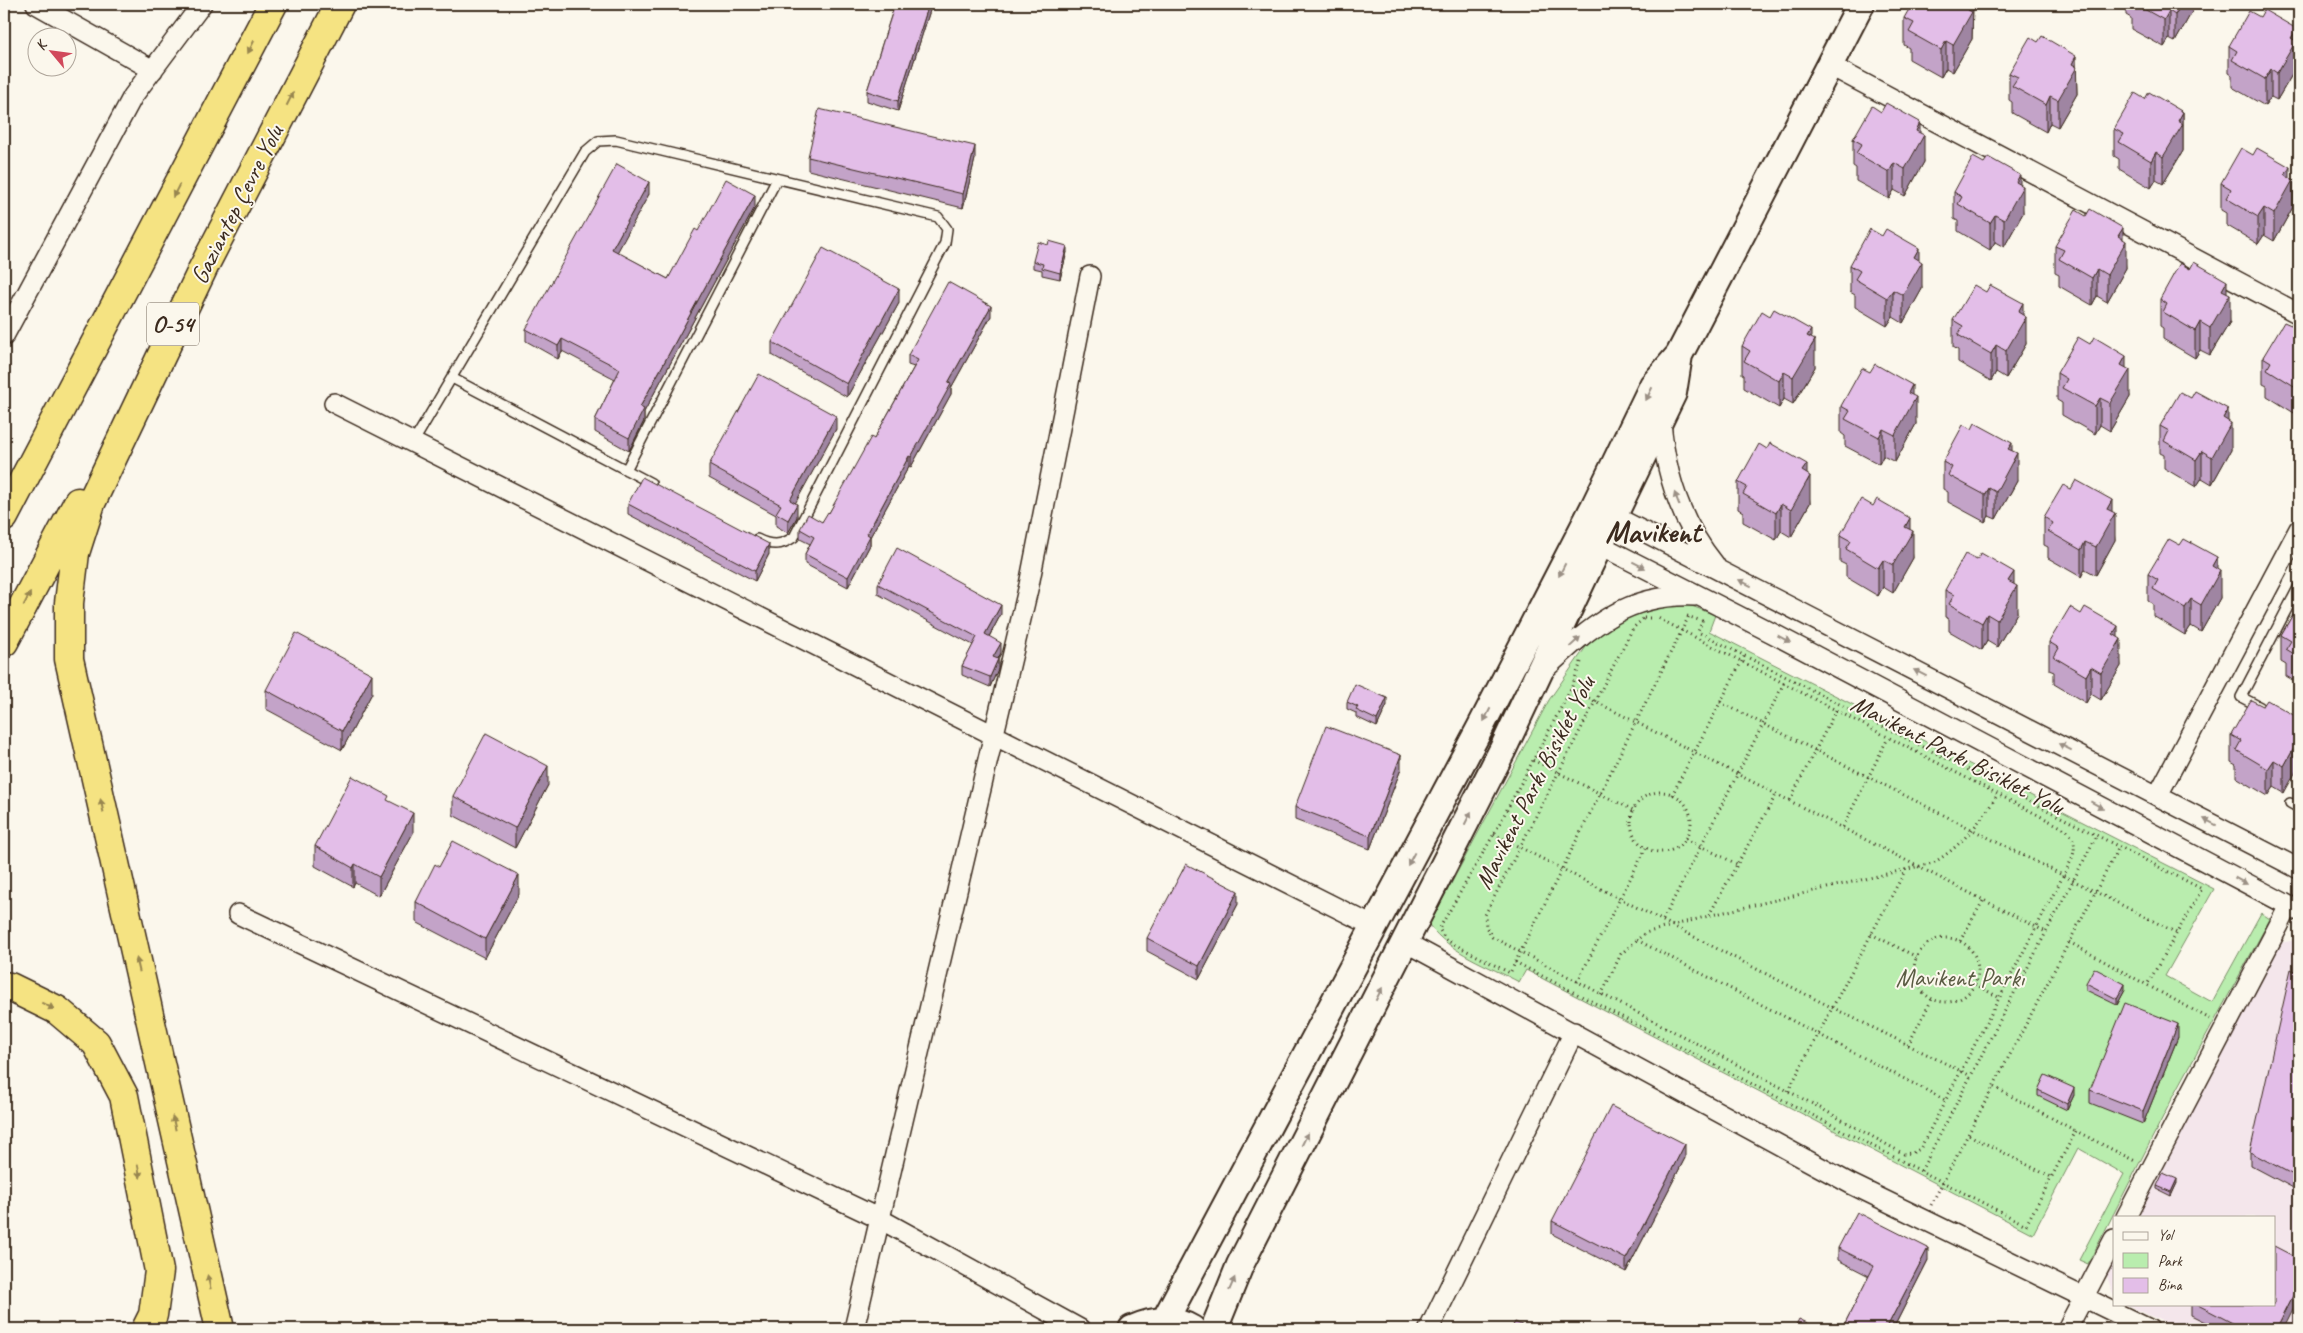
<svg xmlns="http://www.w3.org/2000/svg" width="2303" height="1333" viewBox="0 0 2303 1333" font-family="Caveat,sans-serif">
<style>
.built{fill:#f4e6eb}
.green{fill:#b9edae;stroke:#7a8c66}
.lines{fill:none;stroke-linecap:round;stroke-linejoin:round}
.lane-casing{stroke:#3b2a1e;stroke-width:12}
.street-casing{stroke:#3b2a1e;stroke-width:22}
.secondary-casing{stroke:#3b2a1e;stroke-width:30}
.highway-casing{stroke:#3b2a1e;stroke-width:31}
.path{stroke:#3b2a1e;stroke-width:3;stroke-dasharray:1 4;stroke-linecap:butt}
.lane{stroke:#fbf7ec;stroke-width:9}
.street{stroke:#fbf7ec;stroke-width:19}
.secondary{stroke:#fbf7ec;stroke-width:26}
.highway{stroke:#f5e382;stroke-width:28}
.wall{fill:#c3a3c8;stroke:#3b2a1e}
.shaded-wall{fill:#9f85a2;stroke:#3b2a1e}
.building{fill:#e3bee8;stroke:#3b2a1e}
.oneway{fill:#988650}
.oneway2{fill:#9b9085}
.labels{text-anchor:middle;stroke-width:4;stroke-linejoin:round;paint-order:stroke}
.shield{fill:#fbf7ec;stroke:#75685c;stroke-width:1}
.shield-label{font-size:24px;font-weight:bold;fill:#3b2a1e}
.street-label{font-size:25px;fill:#3b2a1e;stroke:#fbf7ec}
.park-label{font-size:25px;fill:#5a5b42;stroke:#fbf7ec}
.district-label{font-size:30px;font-weight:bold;fill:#3b2a1e;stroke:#fbf7ec}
</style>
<rect width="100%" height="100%" fill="#fbf7ec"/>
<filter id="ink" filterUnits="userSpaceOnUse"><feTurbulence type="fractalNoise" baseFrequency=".02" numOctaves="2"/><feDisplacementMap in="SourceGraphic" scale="10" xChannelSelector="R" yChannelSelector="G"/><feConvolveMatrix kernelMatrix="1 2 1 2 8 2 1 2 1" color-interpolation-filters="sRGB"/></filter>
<g filter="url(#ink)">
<path class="built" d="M2299 939V1326L2297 1329H2179L2125 1304H2274V1217H2136L2281 943Z
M2114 1258V1297L2106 1273Z"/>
<path class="green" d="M1684 603 1715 615 1709 631 2214 889 2165 976 2212 1002 2261 913 2270 919 2173 1097 2088 1264 2079 1260 2124 1174 2078 1148 2033 1234 1526 970 1519 982C1489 966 1450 953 1429 925L1549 700 1597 631 1640 604Z"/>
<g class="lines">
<defs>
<path id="lane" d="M452 378 651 483
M413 443 585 152 598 141 616 140 938 217 947 229 945 243 794 537C781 546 771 546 757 539
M626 470 777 179
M2260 707 2241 697 2299 586
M2290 803 2299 808"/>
<path id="street" d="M36 4 153 70
M1829 65 2299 314
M4 336 133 96 202 4
M334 403 1375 927
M1661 421C1665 475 1681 523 1715 565
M1602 510 2299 869
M1590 540 1774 634 2299 911
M1545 669C1591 626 1628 593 1695 596
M2158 795 2299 529
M238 914 880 1219 1080 1329
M1405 942 1851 1184 2149 1329
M2126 1217 2289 906
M854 1329 1029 585 1090 276
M1429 1329 1574 1032
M2067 1329 2114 1239"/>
<path id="secondary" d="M1165 1320 1480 728 1594 507 1653 385 1679 355 1861 4
M1132 1329C1152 1320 1172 1317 1192 1329
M1214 1329 1240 1265 1502 751 1582 581 1673 393 1679 355"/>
<path id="highway" d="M209 256 91 503 75 553 69 603V659L220 1329
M201 272 340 4
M4 517 273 4
M4 642 78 502
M4 986 10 987 57 1010 96 1043 124 1096 159 1271 153 1315 146 1329"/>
</defs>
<use href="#lane" class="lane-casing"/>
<use href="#street" class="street-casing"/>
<use href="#secondary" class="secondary-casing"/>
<use href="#highway" class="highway-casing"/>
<path class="path" d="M1687 616 1702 621 1698 632 2202 889 2147 985 2210 1019
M1644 618H1658L2067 830C2075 840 2076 846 2072 859L1920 1149 1912 1153 1904 1154 1813 1104 1492 937 1486 927 1485 915 1633 628Z
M1581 662 1571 689 1494 834 1439 929 1446 940 1510 973 1689 616
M1571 689 2046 932
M1720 702 2177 933
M1533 760 1633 810
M1631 822a30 30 0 1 1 60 0a30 30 0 1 1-60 0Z
M1672 795 1745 655
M1790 800 1836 710
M1843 827 1888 738
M1494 834 1815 999 1971 1076
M1686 839 1737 864
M1709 915 1777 793
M1663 920 1784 683
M1871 934 1917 957
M1914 970a32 32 0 1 1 64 0a32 32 0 1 1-64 0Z
M1637 940 1947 1101
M1960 941 1984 899
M2069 942 2147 985
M1515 962 2026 1225 2076 1131 2135 1161
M1577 982 1646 848
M1975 984 2000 998
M1601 995 1621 954 1645 933 1716 914 1933 863C1962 846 1980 822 1998 794
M1908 1045 1932 999
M1994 1087 2076 1131
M1788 1091 1906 869
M1969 1135 2051 1177
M1921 1171 2097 835
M1931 1205 2119 847"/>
<use href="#lane" class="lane"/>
<use href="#street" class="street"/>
<use href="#secondary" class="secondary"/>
<use href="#highway" class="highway"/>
</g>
<path class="wall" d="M895 4H932L898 111 867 101V91Z
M1973 4 1972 39 1953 72 1946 68 1941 77 1909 59V48L1904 45V18Z
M2126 4H2194V8L2175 42 2169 39 2164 47 2131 29V18L2126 15Z
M2229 46 2297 56 2296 57V68L2277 100 2271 97 2265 106 2232 87V75L2229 73Z
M2076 66 2077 94 2058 127 2050 123 2046 132 2012 113V102L2009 100V73Z
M2145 99 2183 112V151L2163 184 2156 180 2151 188 2119 169V159L2114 156V129Z
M1920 133 1924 162 1905 196 1894 190 1889 199 1856 181V168L1853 166V139Z
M808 157 975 159 963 208 808 170Z
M2290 178 2293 207 2274 241 2264 235 2258 244 2226 225V213L2221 210V183Z
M2020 185 2023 213 2004 247 1995 242 1990 250 1958 231V221L1954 219V192Z
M649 194 617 252 668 279 698 231 755 207 644 412V421L629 451 595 432V420L615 379 562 351 558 359 526 341V329Z
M2123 239 2126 268 2107 302 2097 296 2092 305 2059 286V275L2055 273V246Z
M1067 252 1060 279 1042 275V270L1033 268V261Z
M1919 260 1922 289 1903 323 1893 317 1887 326 1855 307V295L1850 292V265Z
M2227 293 2230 322 2210 355 2200 350 2195 358 2163 339V328L2160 326V299Z
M899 303 847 397 772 355V342Z
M2023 315 2026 344 2006 378 1996 372 1991 381 1958 362V350L1953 347V320Z
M991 316 951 388V394L911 467 909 466 870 537V545L848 587 805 564V554L810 544 800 539V529L822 522 829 513 874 439 914 367 908 365V355Z
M2299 323V416L2267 396V386L2263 384V357L2291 325Z
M1811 338 1815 367 1793 404 1784 399 1779 408 1744 388V375L1742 374V346Z
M2126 368 2130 397 2110 431 2100 425 2095 434 2062 415V403L2057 400V373Z
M1912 395 1916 424 1895 462 1883 456 1879 464 1845 446V436L1841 433V406Z
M2228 421 2231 450 2212 484 2202 478 2196 487 2164 468V455L2160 453V426Z
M836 429 795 503 797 517 788 533 776 526V515L709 478V465Z
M2012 451 2017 481 1996 519 1989 516 1985 522 1948 502V492L1943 489V462Z
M1807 474 1810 503 1791 537 1781 531 1776 540 1743 522V512L1738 509V482Z
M628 504 769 554 755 581 628 514Z
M2112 511 2115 540 2096 575 2085 569 2081 577 2048 558V547L2044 545V517Z
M1910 530 1913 558 1893 593 1883 587 1878 596 1846 577V565L1840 562V535Z
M2217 569 2220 598 2201 632 2191 626 2185 635 2153 616V604L2148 601V574Z
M878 584 1001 614 989 637 1001 653 998 659V669L990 687 962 675V666L973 645 878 594Z
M2014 584 2017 613 1997 647 1987 641 1982 650 1949 631V619L1945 617V590Z
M2299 604V684L2286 676V665L2281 662V635Z
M2118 637 2121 666 2101 700 2091 694 2086 703 2054 684V672L2049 670V642Z
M266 690 372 693 342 750 266 709Z
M1347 702 1387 705 1377 727 1356 717V713L1347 709Z
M2263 706 2299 718 2284 793 2274 787 2268 796 2236 777V765L2231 762V735Z
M1401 769 1370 849 1295 820V807Z
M548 785 515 848 453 815V796Z
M389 801 413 833 379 896 355 883 353 887 315 866V846Z
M439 867 519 894 485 958 416 922V902Z
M1238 904 1199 979 1147 951V938Z
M2299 974V1191L2250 1165V1152Z
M2086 983 2125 990 2117 1005 2086 990Z
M2178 1037 2143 1124 2090 1103V1090Z
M2038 1090 2074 1095 2067 1110 2038 1096Z
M1685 1158 1626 1272 1552 1234V1221Z
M2177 1183 2171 1196 2157 1189V1186Z
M1838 1248 1928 1260 1893 1329H1842L1869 1276 1838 1260Z
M2191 1304H2274L2283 1329H2219L2191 1315Z"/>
<path class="shaded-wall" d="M929 4H932L898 111V101Z
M1971 4H1973L1972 39 1953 72V45L1968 10Z
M2181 4H2194V8L2175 42V15Z
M2169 11V39L2164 47V20Z
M2297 29 2296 68 2277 100V73L2291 38Z
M1946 41V68L1941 77V50Z
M2076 56 2077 94 2058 127V100L2072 64Z
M2271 69V97L2265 106V79Z
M2050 96V123L2046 132V105Z
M2183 112V151L2163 184V157L2178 121Z
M1920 122V141L1924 135V162L1905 196V169L1916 131Z
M975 146V159L963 208V194Z
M2156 152V180L2151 188V161Z
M1894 163V190L1889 199V172Z
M2290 167V185L2293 180V207L2274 241V214L2285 175Z
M2020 175V190L2023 186V213L2004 247V220L2016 182Z
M649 182V194L612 262V249Z
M755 195V207L644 412V421L629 451V438L640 407Z
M2264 208V235L2258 244V217Z
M1995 215V242L1990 250V223Z
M2123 228V246L2126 241V268L2107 302V275L2118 236Z
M1067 246V252L1060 279V273Z
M1919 248V267L1922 262V289L1903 323V295L1914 257Z
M2097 269V296L2092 305V278Z
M2227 281V300L2230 294V322L2210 355V328L2222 290Z
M899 289V303L847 397V384Z
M1893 290V317L1887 326V298Z
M2023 303V323L2026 317V344L2006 378V351L2018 312Z
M991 306V316L951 388V394L911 467V457L948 383Z
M2200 322V350L2195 358V331Z
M1811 330V347L1815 340V367L1793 404V377L1807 336Z
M562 339V351L558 359V346Z
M1996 345V372L1991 381V354Z
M2126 356V375L2130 370V397L2110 431V403L2121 365Z
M1784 372V399L1779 408V381Z
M1912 385V403L1916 397V424L1895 462V435L1908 393Z
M2100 398V425L2095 434V406Z
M2228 409V429L2231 423V450L2212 484V457L2223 418Z
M836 416V429L790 513V500Z
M1883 429V456L1879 464V437Z
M2012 443V463L2017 453V481L1996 519V492L2008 449Z
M2202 451V478L2196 487V460Z
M909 456V466L870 537V545L848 587V577L867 534Z
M1807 464V482L1810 476V503L1791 537V510L1802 471Z
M1989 488V516L1985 522V495Z
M2112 500V519L2115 513V540L2096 575V547L2107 509Z
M797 504V517L788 533V520Z
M1781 504V531L1776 540V513Z
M1910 518V537L1913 531V558L1893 593V565L1905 527Z
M2085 542V569L2081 577V550Z
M769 544V554L755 581V571Z
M2217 557V576L2220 571V598L2201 632V605L2212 566Z
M1883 560V587L1878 596V568Z
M2014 572V591L2017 586V613L1997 647V620L2008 581Z
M2191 599V626L2185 635V608Z
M1001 605V614L985 644V634Z
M1987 614V641L1982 650V623Z
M2118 626V645L2121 639V666L2101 700V673L2113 634Z
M1001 643V653L993 667V657Z
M998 659V669L990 687V677Z
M2091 667V694L2086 703V676Z
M372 674V693L342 750V731Z
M1387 698V705L1377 727V720Z
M2299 739V766L2284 793V766Z
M1401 755V769L1370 849V836Z
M2274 760V787L2268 796V769Z
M548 766V785L515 848V828Z
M413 813V833L379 896V877Z
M355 864V883L353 887V868Z
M519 875V894L485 958V939Z
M1238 891V904L1199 979V966Z
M2125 984V990L2117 1005V999Z
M2178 1024V1037L2143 1124V1111Z
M2074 1088V1095L2067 1110V1104Z
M1685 1144V1158L1626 1272V1259Z
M2177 1179V1183L2171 1196V1192Z
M1928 1248V1260L1893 1329H1886Z
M2299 1284V1297L2283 1329H2276Z"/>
<path class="building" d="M895 4H929L898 101 867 91Z
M1912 4H1971L1968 10 1972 12 1953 45 1946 41 1941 50 1909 32 1914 23 1904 18Z
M2135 4H2181L2175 15 2169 11 2164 20Z
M2264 10 2297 29 2291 38 2296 41 2277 73 2271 69 2265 79 2232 60 2237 51 2229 46 2249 11 2260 17Z
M2042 36 2076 56 2072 64 2077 67 2058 100 2050 96 2046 105 2012 86 2018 77 2009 73 2030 37 2038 42Z
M2149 92 2183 112 2178 121 2183 124 2163 157 2156 152 2151 161 2119 142 2124 134 2114 129 2135 93 2145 99Z
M1886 103 1920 122 1916 131 1924 135 1905 169 1894 163 1889 172 1856 153 1862 144 1853 139 1872 106 1881 112Z
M819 109 975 146 963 194 808 157Z
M2241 148 2253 155 2257 148 2290 167 2285 175 2293 180 2274 214 2264 208 2258 217 2226 198 2231 189 2221 183Z
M1973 157 1984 163 1988 157 2020 175 2016 182 2023 186 2004 220 1995 215 1990 223 1958 204 1962 197 1954 192Z
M617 164 649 182 612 249 668 279 695 229 698 231 726 179 755 195 640 407 644 409 629 438 595 420 620 369 562 339 558 346 526 329Z
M2090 209 2123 228 2118 236 2126 241 2107 275 2097 269 2092 278 2059 259 2064 250 2055 246 2076 210 2086 216Z
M1870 229 1882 236 1886 229 1919 248 1914 257 1922 262 1903 295 1893 290 1887 298 1855 279 1860 271 1850 265Z
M1049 241 1067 246 1060 273 1042 268 1043 264 1033 261 1038 242 1048 245Z
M823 248 899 289 847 384 772 342Z
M2194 262 2227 281 2222 290 2230 294 2210 328 2200 322 2195 331 2163 312 2167 304 2160 299 2180 263 2190 269Z
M948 282 991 306 948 383 951 384 911 457 909 456 867 534 870 536 848 577 805 554 814 537 800 529 808 514 822 522 828 512 829 513 871 437 874 439 918 360 908 355Z
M1974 285 1986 292 1990 285 2023 303 2018 312 2026 317 2006 351 1996 345 1991 354 1958 335 1963 326 1953 320Z
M1774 309 1811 330 1807 336 1815 340 1793 377 1784 372 1779 381 1744 361 1750 351 1742 346 1762 311 1770 316Z
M2294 320 2299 323V389L2267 369 2271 362 2263 357 2284 322 2291 325Z
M2078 337 2090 344 2094 337 2126 356 2121 365 2130 370 2110 403 2100 398 2095 406 2062 388 2067 379 2057 373Z
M1875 364 1912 385 1908 393 1916 397 1895 435 1883 429 1879 437 1845 419 1850 411 1841 406 1862 368 1870 372Z
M759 374 836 416 790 500 797 504 788 520 776 513 781 505 709 465Z
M2195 391 2228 409 2223 418 2231 423 2212 457 2202 451 2196 460 2164 441 2169 431 2160 426 2180 392 2191 398Z
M1975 423 2012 443 2008 449 2017 453 1996 492 1989 488 1985 495 1948 475 1952 467 1943 462 1963 425 1972 429Z
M1770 443 1807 464 1802 471 1810 476 1791 510 1781 504 1776 513 1743 494 1747 487 1738 482 1759 444 1767 449Z
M642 477 769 544 755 571 628 504Z
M2076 480 2112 500 2107 509 2115 513 2096 547 2085 542 2081 550 2048 531 2053 523 2044 517 2063 485 2071 489Z
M1861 499 1873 506 1877 499 1910 518 1905 527 1913 531 1893 565 1883 560 1878 568 1846 549 1851 541 1840 535Z
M2169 539 2180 545 2184 539 2217 557 2212 566 2220 571 2201 605 2191 599 2185 608 2153 589 2158 580 2148 574Z
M897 548 1001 605 985 634 1001 643 993 657 998 659 990 677 962 666 977 637 878 584Z
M1981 553 2014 572 2008 581 2017 586 1997 620 1987 614 1982 623 1949 604 1954 595 1945 590 1965 554 1977 560Z
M2299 604V657L2286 649 2291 641 2281 635Z
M2070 607 2081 614 2085 607 2118 626 2113 634 2121 639 2101 673 2091 667 2086 676 2054 657 2059 648 2049 642Z
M296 633 372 674 342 731 266 690Z
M1355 684 1387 698 1377 720 1356 710 1358 707 1347 702Z
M2251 700 2263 706 2267 700 2299 718V739L2284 766 2274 760 2268 769 2236 750 2241 741 2231 735Z
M1326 726 1401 755 1370 836 1295 807Z
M486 733 548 766 515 828 453 796Z
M352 776 389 796 387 800 413 813 379 877 355 864 353 868 315 846Z
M453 841 519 875 485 939 416 902 435 864 439 867Z
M1186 864 1238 891 1199 966 1147 938Z
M2094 968 2125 984 2117 999 2086 983Z
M2291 969 2299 974V1178L2250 1152Z
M2125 1003 2178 1024 2143 1111 2090 1090Z
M2045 1075 2074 1088 2067 1104 2038 1090Z
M1611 1106 1685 1144 1626 1259 1552 1221Z
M2163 1173 2177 1179 2171 1192 2157 1186Z
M1857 1212 1928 1248 1886 1329H1842L1874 1266 1838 1248Z
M2274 1246 2299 1259V1284L2276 1329H2244L2196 1304H2274Z
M1799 1319 1820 1329H1794Z
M1515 1322 1530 1329H1511Z"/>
<defs><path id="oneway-solid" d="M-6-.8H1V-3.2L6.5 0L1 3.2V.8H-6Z" transform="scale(1.25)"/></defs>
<g class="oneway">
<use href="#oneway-solid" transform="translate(251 47) rotate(117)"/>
<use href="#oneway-solid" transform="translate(290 99) rotate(-63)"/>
<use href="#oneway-solid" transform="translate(176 191) rotate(117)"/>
<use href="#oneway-solid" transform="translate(27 599) rotate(-62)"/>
<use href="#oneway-solid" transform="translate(102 806) rotate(-103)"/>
<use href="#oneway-solid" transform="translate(138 965) rotate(-103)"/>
<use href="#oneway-solid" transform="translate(48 1006) rotate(27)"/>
<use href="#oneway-solid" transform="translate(174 1123) rotate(-103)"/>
<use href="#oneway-solid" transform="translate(139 1171) rotate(79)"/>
<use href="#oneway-solid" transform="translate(209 1282) rotate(-103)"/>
</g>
<g class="oneway2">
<use href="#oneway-solid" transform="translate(1649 394) rotate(116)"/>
<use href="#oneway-solid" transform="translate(1677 499) rotate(-111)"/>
<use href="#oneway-solid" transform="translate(1639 565) rotate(27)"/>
<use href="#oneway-solid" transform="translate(1562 570) rotate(117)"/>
<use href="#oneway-solid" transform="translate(1745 583) rotate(-153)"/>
<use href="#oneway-solid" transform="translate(1784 639) rotate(28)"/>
<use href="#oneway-solid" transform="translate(1575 642) rotate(-43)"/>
<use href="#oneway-solid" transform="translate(1920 673) rotate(-153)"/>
<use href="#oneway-solid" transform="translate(1487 715) rotate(117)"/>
<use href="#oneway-solid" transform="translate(2065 747) rotate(-153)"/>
<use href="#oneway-solid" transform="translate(2097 805) rotate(28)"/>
<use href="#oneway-solid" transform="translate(1468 818) rotate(-63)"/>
<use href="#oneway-solid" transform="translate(2210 822) rotate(-153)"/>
<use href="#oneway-solid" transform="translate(1411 859) rotate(118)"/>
<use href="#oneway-solid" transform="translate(2241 881) rotate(28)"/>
<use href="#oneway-solid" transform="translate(1379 994) rotate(-63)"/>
<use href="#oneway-solid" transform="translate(1305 1139) rotate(-63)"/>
<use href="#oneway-solid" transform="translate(1232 1284) rotate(-67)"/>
</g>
</g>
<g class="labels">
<rect class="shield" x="147" y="302.5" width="52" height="43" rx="4"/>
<g class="shield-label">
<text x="173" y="332">O-54</text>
</g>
<g class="street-label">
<text transform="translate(236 204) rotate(-63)" y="9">Gaziantep Çevre Yolu</text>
<text transform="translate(1958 754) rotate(27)" y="9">Mavikent Parkı Bisiklet Yolu</text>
<text transform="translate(1534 782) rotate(-63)" y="9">Mavikent Parkı Bisiklet Yolu</text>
</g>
<g class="park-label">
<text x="1960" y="986">Mavikent Parkı</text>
</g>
<g class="district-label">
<text x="1653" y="542">Mavikent</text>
</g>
</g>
<rect width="2303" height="1333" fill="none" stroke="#fbf7ec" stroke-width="20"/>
<rect x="10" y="10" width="2283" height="1313" fill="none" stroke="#3b2a1e" stroke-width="2" filter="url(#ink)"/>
<rect x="2113" y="1216" width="162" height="90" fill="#fbf7ec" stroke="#aea59a"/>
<rect x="2123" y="1232" width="25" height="8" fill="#fbf7ec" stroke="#aea59a"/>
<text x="2158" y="1240" font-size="15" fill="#3b2a1e">Yol</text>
<rect x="2123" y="1253" width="25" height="15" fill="#b9edae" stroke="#aea59a"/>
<text x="2158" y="1266" font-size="15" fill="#3b2a1e">Park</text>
<rect x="2123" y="1278" width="25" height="15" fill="#e3bee8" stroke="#aea59a"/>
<text x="2158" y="1290" font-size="15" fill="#3b2a1e">Bina</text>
<g transform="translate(52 52) rotate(299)"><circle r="24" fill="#fbf7ec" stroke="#aea59a"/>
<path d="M0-4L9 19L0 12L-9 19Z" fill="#d1495b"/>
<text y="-8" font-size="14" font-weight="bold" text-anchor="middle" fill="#3b2a1e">K</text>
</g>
</svg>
